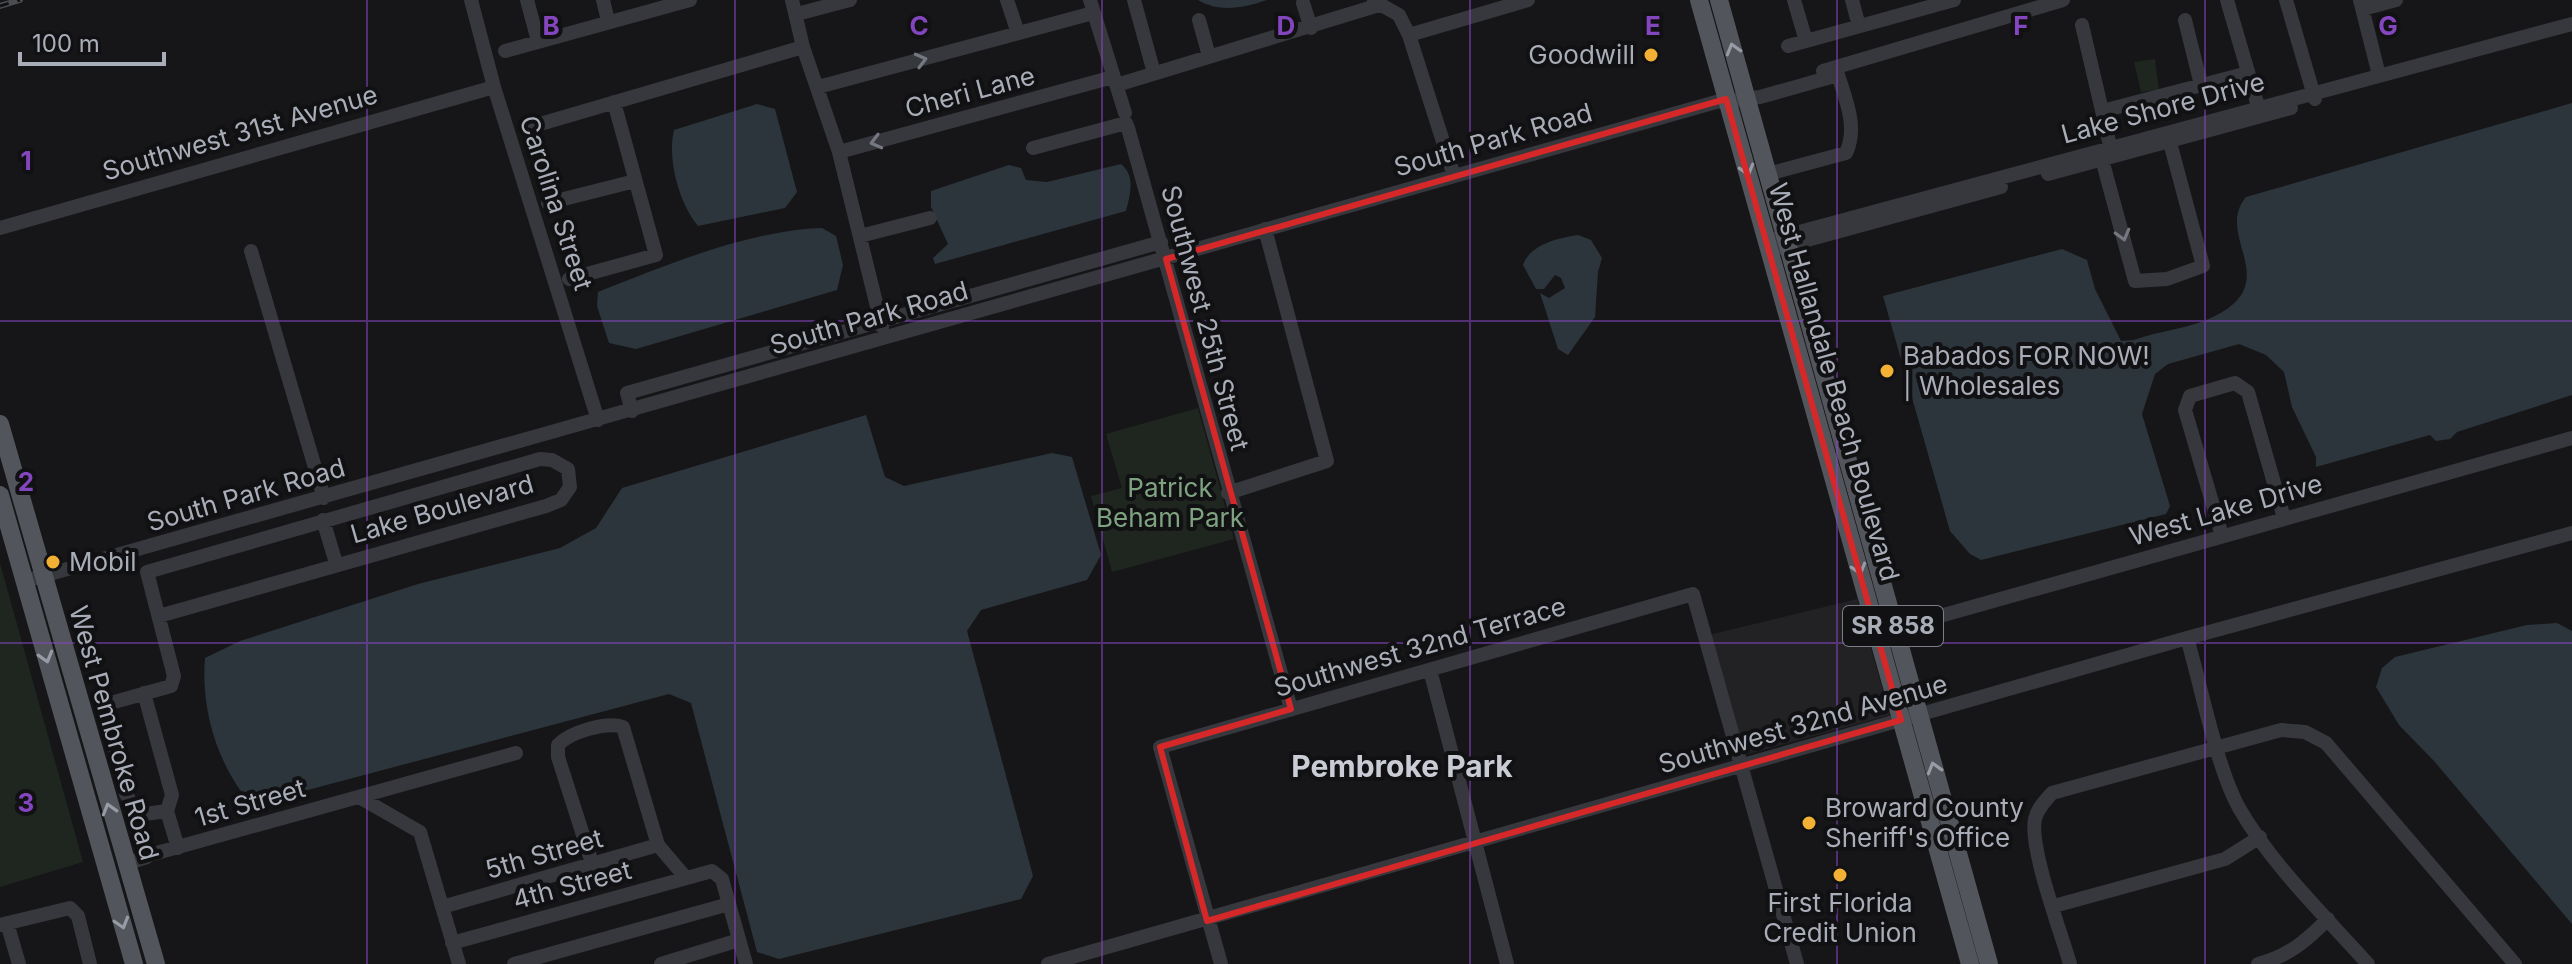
<svg xmlns="http://www.w3.org/2000/svg" width="2572" height="964" viewBox="0 0 2572 964" font-family="Inter,sans-serif">
<style>
.built{fill:#222225}
.green{fill:#1e261f}
.water{fill:#2c353c}
.lines{fill:none;stroke-linecap:round;stroke-linejoin:round}
.minor{stroke:#37383d;stroke-width:14}
.major{stroke:#53555c;stroke-width:18}
.rail-casing{stroke:#4a4c52;stroke-width:6}
.rail{stroke:#111113;stroke-width:3;stroke-dasharray:9;stroke-linecap:butt}
.oneway{stroke:#979ba6}
.oneway2{stroke:#757881}
.marked{fill:none;stroke:#d62828;stroke-width:6;stroke-linejoin:round}
.grid{fill:none;stroke:#8446be;stroke-width:2;stroke-opacity:0.55}
.poi-dot{fill:#f2b134;stroke:#111113;stroke-width:3}
.labels{text-anchor:middle;stroke-width:8;stroke-linejoin:round;paint-order:stroke}
.shield{fill:#111113;stroke:#7b7e86;stroke-width:2}
.shield-label{font-size:24px;font-weight:bold;fill:#a8adb8}
.poi-label{font-size:26px;fill:#a8adb8;stroke:#111113;text-anchor:start}
.street-label{font-size:26px;fill:#a8adb8;stroke:#111113}
.park-label{font-size:26px;fill:#7fa381;stroke:#111113}
.quarter-label{font-size:30px;font-weight:bold;fill:#c9ccd4;stroke:#111113}
.grid-label{font-size:26px;text-anchor:middle;font-weight:bold;fill:#8446be;stroke:#111113;stroke-width:8;stroke-linejoin:round;paint-order:stroke}
</style>
<rect width="100%" height="100%" fill="#161618"/>
<path class="built" d="M1857 599 1890 715 1744 755 1709 635Z"/>
<path class="green" d="M2155 59 2159 90 2141 92 2134 62Z
M1198 408 1234 539 1112 572 1091 496 1122 488 1106 434Z
M0 563 83 862 0 887Z"/>
<path class="water" d="M1198 0H1267C1243 8 1220 13 1198 0Z
M2572 103V395L2457 432 2450 439 2436 441 2430 435 2316 467V457L2292 407 2284 372 2266 355 2239 344 2168 364 2155 374 2142 414 2170 506 2166 514 1981 560 1970 554 1950 531 1883 296 2062 249 2087 260 2095 289 2121 341 2134 340C2158 331 2187 329 2211 318 2287 283 2213 236 2246 197Z
M757 104 775 109 797 192 785 208 698 226C679 203 667 159 674 130Z
M1121 164C1136 176 1130 195 1126 211L935 264 933 258 948 244 931 207V191L1009 165 1021 168 1026 180 1047 182Z
M822 228 836 236 843 265 837 290 636 349 609 343 597 306 598 292C666 265 750 230 822 228Z
M1578 235 1591 240 1602 258 1598 272 1595 317 1568 355 1558 349 1540 293 1549 298 1565 288 1561 278 1555 275 1544 289H1536L1523 265C1530 244 1559 238 1578 235Z
M866 415 885 477 904 486 1052 453 1072 457 1101 555 1087 580 981 610 967 631 1033 876 1021 899 779 959 757 952 691 703 669 694 270 800 243 794C215 756 201 706 205 658L240 641 418 584 560 548 596 528 622 488Z
M2557 623 2572 631V924L2434 761 2399 725 2376 687 2382 668 2395 657 2527 625Z"/>
<g class="lines">
<path class="minor" d="M471 0 494 87 598 420
M527 0 538 41
M603 0 608 21
M792 0 803 47 839 152 882 327
M1007 0 1018 33
M1090 0 1125 113
M1134 0 1154 73
M1794 0 1806 41
M1852 0 1859 26
M2227 0 2258 106
M2286 0 2315 99
M2360 0 2379 75
M1374 1 1399 15 1409 35 1454 176
M1303 3 1311 28
M2363 9 2396 0
M797 14 850 0
M1199 20 1209 56
M2185 20 2201 85
M2082 25 2103 115
M1409 35 1528 0
M1788 46 1954 0
M505 51 690 0
M1823 71 2063 0
M1120 84 1379 5
M818 87 1093 13
M530 127 803 47
M2110 146 2103 115 2110 109 2248 73
M1033 148 1126 123 1128 128 1291 709
M839 152 1113 77
M2100 152 2135 281 2167 279 2203 266 2168 135
M2048 174 2291 108
M548 203 635 181
M0 228 494 87
M860 236 930 218
M1777 238 2572 24
M1778 248 2001 187
M251 251 324 498
M569 279 656 255 614 102
M632 411 627 393 1161 242
M1228 493 1327 461 1265 229
M323 520 336 563
M2222 536 2185 410 2190 396 2235 383 2248 392 2284 518
M25 581 1716 102 1760 97 1838 75C1846 100 1858 128 1846 153L1768 174
M159 616 546 506 561 500 570 487 568 469 552 460 540 459 147 572 174 676 171 686 107 704 106 712 126 794 133 806 145 814 167 811
M1894 629 2572 438
M2187 638C2201 685 2216 766 2239 808 2272 865 2324 915 2368 964
M1430 670 1507 964
M144 693 172 795 167 811
M359 797 420 832 459 964
M167 811 178 848
M153 854 516 753
M125 864 147 857
M593 866 558 757V745C570 732 607 721 623 727L658 845 686 878
M2054 906 2225 859 2260 837
M442 907 658 845
M7 923 19 964
M0 925 70 908 78 916 90 964
M452 943 712 871 722 879 746 964
M514 964 729 904
M661 964 739 940
M1048 964 2187 638 2572 533
M1221 964 1160 747 1693 594 1797 964
M2070 964C2061 932 2029 848 2035 819 2037 809 2045 801 2052 793L2281 730 2305 732 2326 743 2515 964
M2258 964C2289 956 2306 941 2328 919"/>
<path class="major" d="M1699 0 1970 964
M1719 0 1989 964
M0 424 156 964
M0 495 134 964"/>
<defs>
<path id="rail" d="M0 6 20 0"/>
</defs>
<use href="#rail" class="rail-casing"/>
<use href="#rail" class="rail"/>
</g>
<defs><path id="oneway-chevron" d="M-2-3.5L2.5 0L-2 3.5" fill="none" stroke-width="1.6" stroke-linecap="round" stroke-linejoin="round" transform="scale(2)"/></defs>
<g class="oneway">
<use href="#oneway-chevron" transform="translate(1733 49) rotate(-106)"/>
<use href="#oneway-chevron" transform="translate(1747 170) rotate(74)"/>
<use href="#oneway-chevron" transform="translate(1859 569) rotate(74)"/>
<use href="#oneway-chevron" transform="translate(46 657) rotate(74)"/>
<use href="#oneway-chevron" transform="translate(1934 768) rotate(-106)"/>
<use href="#oneway-chevron" transform="translate(109 809) rotate(-106)"/>
<use href="#oneway-chevron" transform="translate(122 923) rotate(73)"/>
</g>
<g class="oneway2">
<use href="#oneway-chevron" transform="translate(921 60) rotate(-15)"/>
<use href="#oneway-chevron" transform="translate(876 142) rotate(165)"/>
<use href="#oneway-chevron" transform="translate(2123 235) rotate(75)"/>
</g>
<path class="marked" d="M1726 99 1901 720 1207 921 1160 747 1291 709 1166 259Z"/>
<path class="grid" d="M367 0V964M735 0V964M1102 0V964M1470 0V964M1837 0V964M2205 0V964M0 321H2572M0 643H2572"/>
<g class="poi-dot">
<circle cx="1651" cy="55" r="8"/>
<circle cx="1887" cy="371" r="8"/>
<circle cx="53" cy="562" r="8"/>
<circle cx="1809" cy="823" r="8"/>
<circle cx="1840" cy="875" r="8"/>
</g>
<g class="labels">
<rect class="shield" x="1843" y="606" width="100" height="40" rx="6"/>
<g class="shield-label">
<text x="1893" y="634">SR 858</text>
</g>
<g class="poi-label">
<text x="1635" y="64" text-anchor="end">Goodwill</text>
<text x="1903" y="365">Babados FOR NOW!<tspan x="1903" dy="30">| Wholesales</tspan></text>
<text x="69" y="571">Mobil</text>
<text x="1825" y="817">Broward County<tspan x="1825" dy="30">Sheriff's Office</tspan></text>
<text x="1840" y="912" text-anchor="middle">First Florida<tspan x="1840" dy="30">Credit Union</tspan></text>
</g>
<g class="street-label">
<text transform="translate(970 92) rotate(-15)" y="9">Cheri Lane</text>
<text transform="translate(2163 108) rotate(-15)" y="9">Lake Shore Drive</text>
<text transform="translate(240 133) rotate(-16)" y="9">Southwest 31st Avenue</text>
<text transform="translate(1493 140) rotate(-16)" y="9">South Park Road</text>
<text transform="translate(556 203) rotate(72)" y="9">Carolina Street</text>
<text transform="translate(869 318) rotate(-16)" y="9">South Park Road</text>
<text transform="translate(1205 318) rotate(75)" y="9">Southwest 25th Street</text>
<text transform="translate(1834 382) rotate(74)" y="9">West Hallandale Beach Boulevard</text>
<text transform="translate(246 495) rotate(-16)" y="9">South Park Road</text>
<text transform="translate(442 509) rotate(-16)" y="9">Lake Boulevard</text>
<text transform="translate(2226 510) rotate(-16)" y="9">West Lake Drive</text>
<text transform="translate(1420 647) rotate(-16)" y="9">Southwest 32nd Terrace</text>
<text transform="translate(1803 724) rotate(-16)" y="9">Southwest 32nd Avenue</text>
<text transform="translate(114 733) rotate(74)" y="9">West Pembroke Road</text>
<text transform="translate(250 803) rotate(-16)" y="9">1st Street</text>
<text transform="translate(544 854) rotate(-16)" y="9">5th Street</text>
<text transform="translate(572 885) rotate(-15)" y="9">4th Street</text>
</g>
<g class="park-label">
<text x="1170" y="497">Patrick<tspan x="1170" dy="30">Beham Park</tspan></text>
</g>
<g class="quarter-label">
<text x="1402" y="777">Pembroke Park</text>
</g>
</g>
<g class="grid-label">
<text x="551" y="35">B</text>
<text x="919" y="35">C</text>
<text x="1286" y="35">D</text>
<text x="1653" y="35">E</text>
<text x="2021" y="35">F</text>
<text x="2388" y="35">G</text>
<text x="26" y="170">1</text>
<text x="26" y="491">2</text>
<text x="26" y="812">3</text>
</g>
<path d="M20 52v12h144v-12" fill="none" stroke="#a8adb8" stroke-width="4"/>
<text x="32" y="52" font-size="24" fill="#a8adb8" stroke="#111113" stroke-width="6" paint-order="stroke">100 m</text>
</svg>
